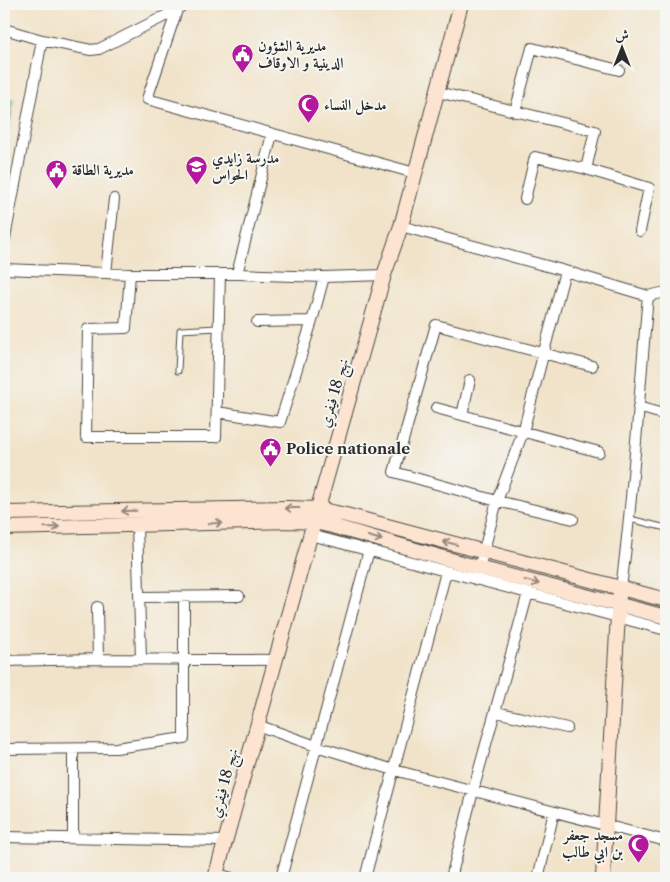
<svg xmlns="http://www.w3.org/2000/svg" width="670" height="882" viewBox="0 0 670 882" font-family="'Libre Caslon Text',Amiri,serif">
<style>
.green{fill:#7acb8d;stroke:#527b5c}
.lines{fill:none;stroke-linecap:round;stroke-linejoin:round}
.lane-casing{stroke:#494743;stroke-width:7}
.street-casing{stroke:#494743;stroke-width:12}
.secondary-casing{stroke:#494743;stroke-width:16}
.lane{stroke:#fff;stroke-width:5}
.street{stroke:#fff;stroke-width:10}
.secondary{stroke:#fde4d1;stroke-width:14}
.oneway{stroke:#94887e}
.labels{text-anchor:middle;stroke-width:4;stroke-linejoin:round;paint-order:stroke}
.poi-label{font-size:15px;font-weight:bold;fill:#2b2b2b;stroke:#f6f6f2;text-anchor:start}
.street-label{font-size:15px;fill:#2b2b2b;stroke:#f6f6f2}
</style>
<rect width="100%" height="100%" fill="#f6f6f2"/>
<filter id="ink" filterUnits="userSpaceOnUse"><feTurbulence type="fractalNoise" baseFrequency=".02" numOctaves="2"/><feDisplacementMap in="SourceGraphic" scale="10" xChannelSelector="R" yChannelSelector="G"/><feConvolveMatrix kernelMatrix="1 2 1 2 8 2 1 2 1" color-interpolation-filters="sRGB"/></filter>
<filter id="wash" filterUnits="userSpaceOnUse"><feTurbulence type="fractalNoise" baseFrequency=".0096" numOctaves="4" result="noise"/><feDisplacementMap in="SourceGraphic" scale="20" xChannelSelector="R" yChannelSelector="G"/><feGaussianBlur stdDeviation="1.12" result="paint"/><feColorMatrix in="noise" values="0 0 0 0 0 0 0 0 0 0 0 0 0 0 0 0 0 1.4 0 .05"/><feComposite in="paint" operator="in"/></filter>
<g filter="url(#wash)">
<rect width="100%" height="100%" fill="#f1e3c9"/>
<path class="green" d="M4 98 14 100 4 153Z"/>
</g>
<g filter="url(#ink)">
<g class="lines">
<defs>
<path id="lane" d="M178 371 180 330 218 328
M630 519 666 528"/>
<path id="street" d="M177 10 147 99 415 173
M4 29 42 40 4 243
M42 40 91 50 99 49 177 10 184 4
M438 92 595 131 586 169 535 157 525 199
M515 112 532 48 619 70
M586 169 649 188 640 231
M401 226 565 271 523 432 497 501 476 580
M4 269 130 274H237L324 277 384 275
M565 271 648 296C639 394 634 491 621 588
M106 273 114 199
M130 274 126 328 88 329 86 437H216L220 274
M237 274 272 134
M648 296 666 292
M257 322 312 321
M638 407 666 415
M436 408 599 452
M217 412 280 422 312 321 324 277
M462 415 470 380
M573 519 497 501 394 472 436 325 592 366
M137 525 141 659
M311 535 666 630
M139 597 239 596
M97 607 98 659
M4 661 98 659 276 660
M496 712 567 728
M257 725 316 746 394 770 666 841
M4 749 116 748 184 738V597
M73 749V837
M4 837 226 841
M217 874 232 878
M281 878 369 550
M365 878 446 572
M451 878 473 791 528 593
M538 878 554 812"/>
<path id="secondary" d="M4 513 287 508 318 509 346 515 666 600
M4 528 294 521 314 522 332 526 479 568 666 617
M215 878 314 522 384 275 401 226 461 4
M603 878 619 597"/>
</defs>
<use href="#lane" class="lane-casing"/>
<use href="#street" class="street-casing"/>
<use href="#secondary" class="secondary-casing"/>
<use href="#lane" class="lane"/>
<use href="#street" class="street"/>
<use href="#secondary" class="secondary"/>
</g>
<defs><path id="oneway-shaft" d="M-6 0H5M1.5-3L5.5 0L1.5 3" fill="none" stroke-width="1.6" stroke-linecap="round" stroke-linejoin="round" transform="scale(1.25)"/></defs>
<g class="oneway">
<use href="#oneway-shaft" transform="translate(292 508) rotate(180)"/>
<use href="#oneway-shaft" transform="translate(129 511) rotate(179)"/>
<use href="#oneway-shaft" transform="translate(215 523) rotate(-1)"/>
<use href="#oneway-shaft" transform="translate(52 527) rotate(-1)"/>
<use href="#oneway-shaft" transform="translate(375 538) rotate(16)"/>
<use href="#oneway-shaft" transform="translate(450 543) rotate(-165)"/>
<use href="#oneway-shaft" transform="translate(532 582) rotate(15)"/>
</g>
</g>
<defs>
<symbol id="civic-pin" viewBox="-11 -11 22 30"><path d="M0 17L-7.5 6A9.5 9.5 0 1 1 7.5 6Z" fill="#b5179e" stroke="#f6f6f2"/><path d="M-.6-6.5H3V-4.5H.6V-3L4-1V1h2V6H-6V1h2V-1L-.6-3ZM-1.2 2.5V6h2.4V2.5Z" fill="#fff"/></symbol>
<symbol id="mosque-pin" viewBox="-11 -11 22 30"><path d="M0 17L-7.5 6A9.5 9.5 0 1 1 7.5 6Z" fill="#b5179e" stroke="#f6f6f2"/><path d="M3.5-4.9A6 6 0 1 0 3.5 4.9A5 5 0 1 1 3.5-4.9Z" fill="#fff"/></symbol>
<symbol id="school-pin" viewBox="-11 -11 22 30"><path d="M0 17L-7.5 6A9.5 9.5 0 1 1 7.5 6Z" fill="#b5179e" stroke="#f6f6f2"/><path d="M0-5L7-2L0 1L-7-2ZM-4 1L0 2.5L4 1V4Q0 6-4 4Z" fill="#fff"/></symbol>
</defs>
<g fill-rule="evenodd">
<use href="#civic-pin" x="230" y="42" width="25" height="34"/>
<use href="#mosque-pin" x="296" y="92" width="25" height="34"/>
<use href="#school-pin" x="184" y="154" width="25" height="34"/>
<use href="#civic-pin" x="44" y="158" width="25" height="34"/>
<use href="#civic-pin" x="258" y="436" width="25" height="34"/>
<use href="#mosque-pin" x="626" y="832" width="25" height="34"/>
</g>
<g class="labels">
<g class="poi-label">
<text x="258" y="51">مديرية الشؤون<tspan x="258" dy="17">الدينية و الاوقاف</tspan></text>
<text x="324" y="110">مدخل النساء</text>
<text x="212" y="163">مدرسة زايدي<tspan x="212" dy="17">الحواس</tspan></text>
<text x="72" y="175">مديرية الطاقة</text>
<text x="286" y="454">Police nationale</text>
<text x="623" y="840" text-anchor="end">مسجد جعفر<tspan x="623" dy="17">بن ابي طالب</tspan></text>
</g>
<g class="street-label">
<text transform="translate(334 393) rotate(-74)" y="5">نهج 18 فيفري</text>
<text transform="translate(224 783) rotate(-75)" y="5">نهج 18 فيفري</text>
</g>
</g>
<rect width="670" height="882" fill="none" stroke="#f6f6f2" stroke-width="20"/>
<g transform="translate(622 48)" stroke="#f6f6f2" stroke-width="4" paint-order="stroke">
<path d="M0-4L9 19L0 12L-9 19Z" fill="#2b2b2b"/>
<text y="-8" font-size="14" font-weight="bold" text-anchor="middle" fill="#2b2b2b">ش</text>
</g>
</svg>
